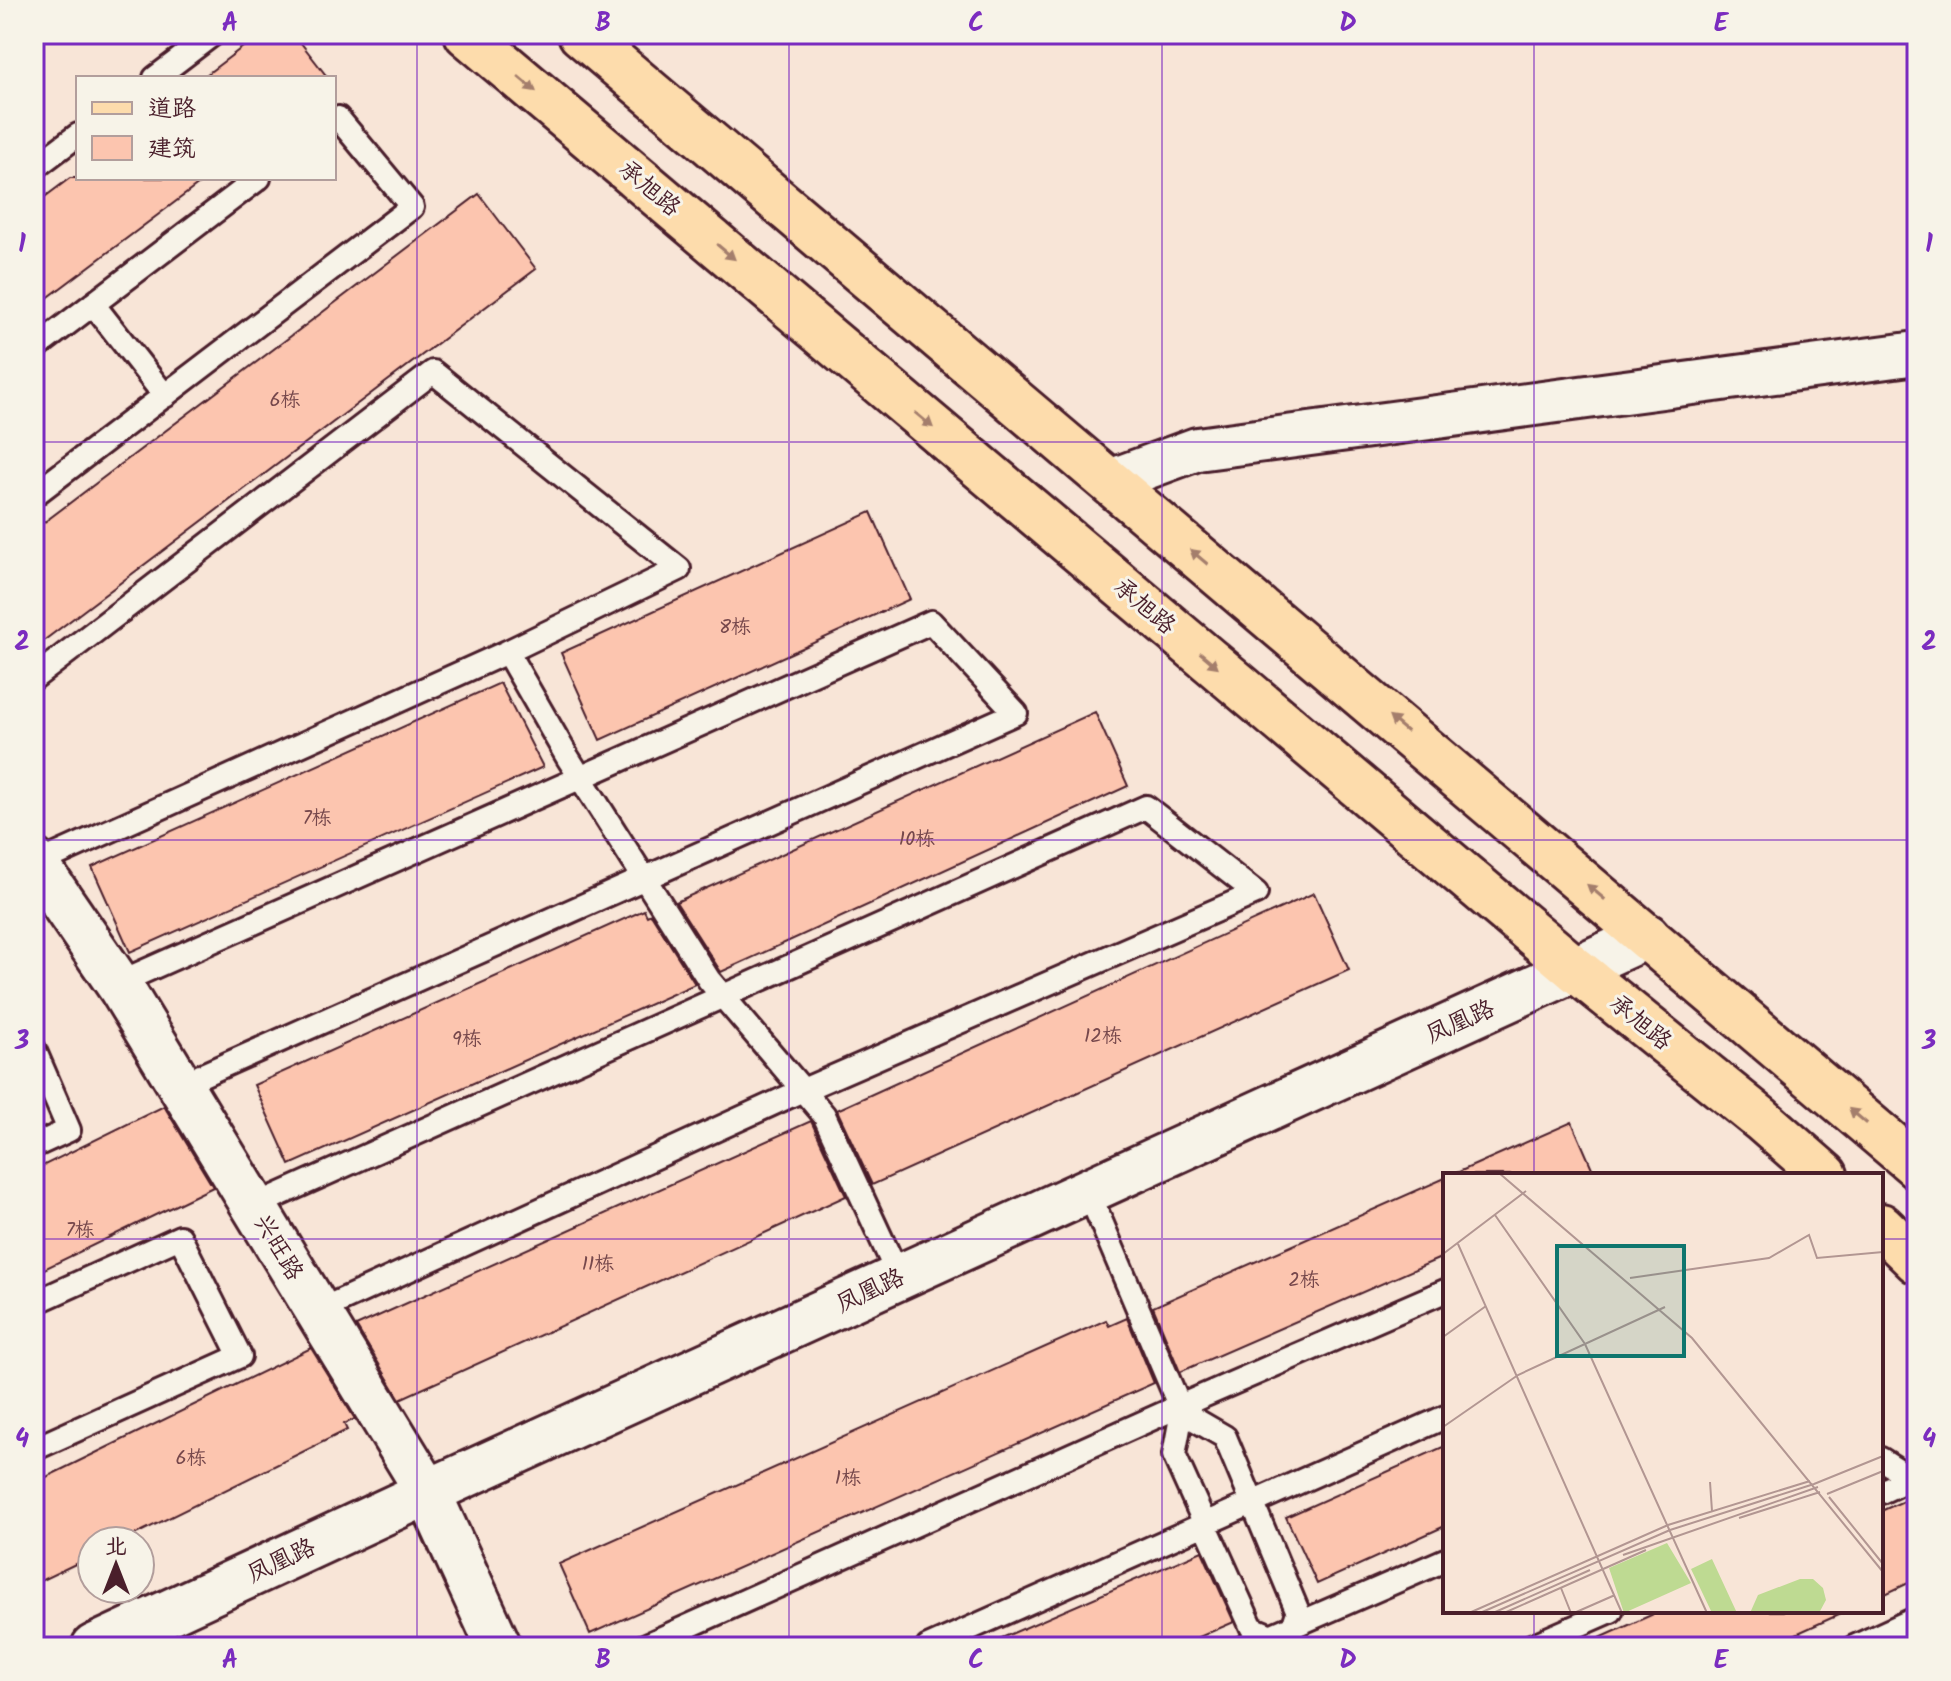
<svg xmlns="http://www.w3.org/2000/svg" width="1951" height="1681" viewBox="0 0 1951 1681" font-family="Kalam,'LXGW WenKai TC',sans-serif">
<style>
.building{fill:#fcc5af;stroke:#4a1f2b;stroke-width:2}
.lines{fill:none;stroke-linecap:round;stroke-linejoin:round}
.lane-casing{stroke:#4a1f2b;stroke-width:28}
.street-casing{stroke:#4a1f2b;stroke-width:48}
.secondary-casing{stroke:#4a1f2b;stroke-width:50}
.primary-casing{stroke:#4a1f2b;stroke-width:50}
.lane{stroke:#f7f3e8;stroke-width:22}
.street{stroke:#f7f3e8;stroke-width:42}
.secondary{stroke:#f7f3e8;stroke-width:44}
.primary{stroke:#fddcac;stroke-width:44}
.oneway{fill:#a47e6c}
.grid{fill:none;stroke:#7b2cbf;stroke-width:2;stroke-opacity:0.55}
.labels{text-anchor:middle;stroke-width:6;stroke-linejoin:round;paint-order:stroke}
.number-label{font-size:20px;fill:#76484c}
.street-label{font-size:24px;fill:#4a1f2b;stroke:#f7f3e8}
.inset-road{fill:none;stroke:#b29692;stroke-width:2}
.view{fill:#0f766e;fill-opacity:0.15;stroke:#0f766e;stroke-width:4}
.inset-edge{fill:none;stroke:#4a1f2b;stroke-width:4}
.neatline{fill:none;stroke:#7b2cbf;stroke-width:3}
.grid-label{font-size:26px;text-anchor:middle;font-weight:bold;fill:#7b2cbf}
</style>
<rect width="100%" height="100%" fill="#f8e5d7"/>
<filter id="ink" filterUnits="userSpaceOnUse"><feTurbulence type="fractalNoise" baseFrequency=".0125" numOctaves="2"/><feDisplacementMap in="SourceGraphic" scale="16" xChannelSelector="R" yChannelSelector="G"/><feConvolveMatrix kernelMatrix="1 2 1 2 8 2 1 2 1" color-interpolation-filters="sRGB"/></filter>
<g filter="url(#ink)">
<path class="building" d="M260 34H294L328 78H202Z
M70 178H207L34 308V205Z
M479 194 536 269 34 648V530Z
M871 512 910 599 600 740 561 653Z
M500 683 543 767 130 952 92 867Z
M1095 712 1128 786 721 972 676 902Z
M1314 893 1349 970 872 1185 837 1110Z
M644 910 647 916 651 914 695 984 290 1165 254 1085Z
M164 1106 213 1187 34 1274V1170Z
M811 1121 846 1196 400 1399 356 1326Z
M1572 1122 1595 1175H1452Z
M1445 1178V1256L1180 1372 1153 1307Z
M1127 1318 1154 1383 590 1634 559 1564 1106 1320 1109 1326Z
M311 1348 355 1419 344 1424 347 1430 122 1541H92V1556L34 1584V1483Z
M1445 1446V1526L1317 1584 1286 1517Z
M1917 1495V1579L1881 1596V1511Z
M1202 1551 1234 1622 1176 1647H981Z
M1660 1611H1847L1767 1647H1580Z"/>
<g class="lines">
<defs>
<path id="lane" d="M155 78 213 34
M34 168 78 135
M93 304 165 396
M34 349 259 178
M34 495 412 207 338 118 334 121
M507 652 568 758 709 980 824 1115 899 1277
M34 678 433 372 679 569 507 652 36 864
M118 983 931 622 1016 713 180 1085
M34 1049 69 1130 34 1146
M1088 1191 1182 1412
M254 1206 1146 807 1256 893 803 1090 318 1311
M34 1303 180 1237 240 1356 34 1449
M1881 1459 1911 1478 1881 1492
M1288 1643 1252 1628 1174 1455 1182 1412 1225 1437 1298 1612 1288 1643 1290 1647
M642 1647 1180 1406 1445 1291
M928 1647 1445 1417
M1245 1647 1445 1560
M1529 1647 1611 1611
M1854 1647 1917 1618"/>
<path id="street" d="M1110 481 1197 449 1917 353"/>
<path id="secondary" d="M34 861 121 988 428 1492 499 1647
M94 1647 428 1492 1647 936"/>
<path id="primary" d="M467 34 1575 969 1761 1119 1825 1175
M581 34 1917 1166
M1881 1226 1917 1261"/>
</defs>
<use href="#lane" class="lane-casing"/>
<use href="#street" class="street-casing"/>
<use href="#secondary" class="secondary-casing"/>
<use href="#primary" class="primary-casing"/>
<use href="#lane" class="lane"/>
<use href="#street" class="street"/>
<use href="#secondary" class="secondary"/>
<use href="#primary" class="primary"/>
</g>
<defs><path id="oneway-solid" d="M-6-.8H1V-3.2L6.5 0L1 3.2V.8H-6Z" transform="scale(2)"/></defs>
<g class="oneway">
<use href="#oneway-solid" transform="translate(527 84) rotate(40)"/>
<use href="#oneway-solid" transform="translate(726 252) rotate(40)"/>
<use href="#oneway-solid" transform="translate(924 420) rotate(40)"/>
<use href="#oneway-solid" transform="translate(1199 557) rotate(-140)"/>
<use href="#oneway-solid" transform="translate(1209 660) rotate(40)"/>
<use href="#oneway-solid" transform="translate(1398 724) rotate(-140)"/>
<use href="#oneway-solid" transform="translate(1596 892) rotate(-140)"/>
<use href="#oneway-solid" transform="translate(1858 1116) rotate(-140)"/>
</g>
</g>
<path class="grid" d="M417 34V1647M789 34V1647M1162 34V1647M1534 34V1175M34 442H1917M34 840H1917M34 1239H1445M1881 1239H1917M1534 1611V1647"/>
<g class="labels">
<g class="number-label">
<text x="285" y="406">6栋</text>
<text x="735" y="633">8栋</text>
<text x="317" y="824">7栋</text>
<text x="917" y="845">10栋</text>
<text x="1103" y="1042">12栋</text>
<text x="467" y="1045">9栋</text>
<text x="80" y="1236">7栋</text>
<text x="598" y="1270">11栋</text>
<text x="1304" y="1286">2栋</text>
<text x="191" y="1464">6栋</text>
<text x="848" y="1484">1栋</text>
</g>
<g class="street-label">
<text transform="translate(650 188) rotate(40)" y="8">承旭路</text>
<text transform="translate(1145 606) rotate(40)" y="8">承旭路</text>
<text transform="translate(1460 1021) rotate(-24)" y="8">凤凰路</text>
<text transform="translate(1641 1022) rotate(39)" y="8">承旭路</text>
<text transform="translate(279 1247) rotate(59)" y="8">兴旺路</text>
<text transform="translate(870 1290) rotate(-25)" y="8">凤凰路</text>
<text transform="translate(281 1560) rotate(-25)" y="8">凤凰路</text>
</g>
</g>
<g transform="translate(1443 1173)">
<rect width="440" height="440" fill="#f8e5d7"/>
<path d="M224 370 248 410 181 440 166 395ZM269 386 294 440H269L248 396ZM357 406H370L380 415 383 427 376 440H307L315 422Z" fill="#beda92"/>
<path class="inset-road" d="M56 0 249 165 440 399M52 42 142 171 264 440M15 71 179 440M0 81 83 18M187 105 326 85 366 62 374 85 440 79M0 164 43 133M0 254 75 202 222 134M267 309 269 338M384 321 440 298M386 324 440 391M296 345 377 319M180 382 375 314M118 415 128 440M26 440 225 352 367 308M37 440 227 357 371 311 440 283M50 440 147 397M61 440 203 377M131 440 172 422"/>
<path class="view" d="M114 73H241V183H114Z"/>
<rect width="440" height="440" class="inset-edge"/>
</g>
<rect width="1951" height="1681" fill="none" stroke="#f7f3e8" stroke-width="88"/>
<rect x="76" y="76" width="260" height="104" fill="#f7f3e8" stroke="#b29e9c" stroke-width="2"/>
<rect x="92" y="102" width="40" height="12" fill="#fddcac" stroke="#b29e9c" stroke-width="2"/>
<text x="148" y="116" font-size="24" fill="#4a1f2b">道路</text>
<rect x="92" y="136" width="40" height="24" fill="#fcc5af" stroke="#b29e9c" stroke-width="2"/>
<text x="148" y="156" font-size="24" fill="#4a1f2b">建筑</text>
<g transform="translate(116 1565)"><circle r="38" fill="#f7f3e8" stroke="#b29e9c" stroke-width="2"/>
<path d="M0-6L14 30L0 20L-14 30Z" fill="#4a1f2b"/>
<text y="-12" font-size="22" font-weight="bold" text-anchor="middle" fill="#4a1f2b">北</text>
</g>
<rect x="44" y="44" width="1863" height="1593" class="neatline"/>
<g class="grid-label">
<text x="230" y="31">A</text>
<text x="603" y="31">B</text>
<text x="976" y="31">C</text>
<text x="1348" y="31">D</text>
<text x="1721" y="31">E</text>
<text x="22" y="252">1</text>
<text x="1929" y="252">1</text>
<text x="22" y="650">2</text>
<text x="1929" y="650">2</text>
<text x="22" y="1049">3</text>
<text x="1929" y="1049">3</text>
<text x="22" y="1447">4</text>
<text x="1929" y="1447">4</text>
<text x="230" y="1668">A</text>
<text x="603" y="1668">B</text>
<text x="976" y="1668">C</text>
<text x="1348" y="1668">D</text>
<text x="1721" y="1668">E</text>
</g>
</svg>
